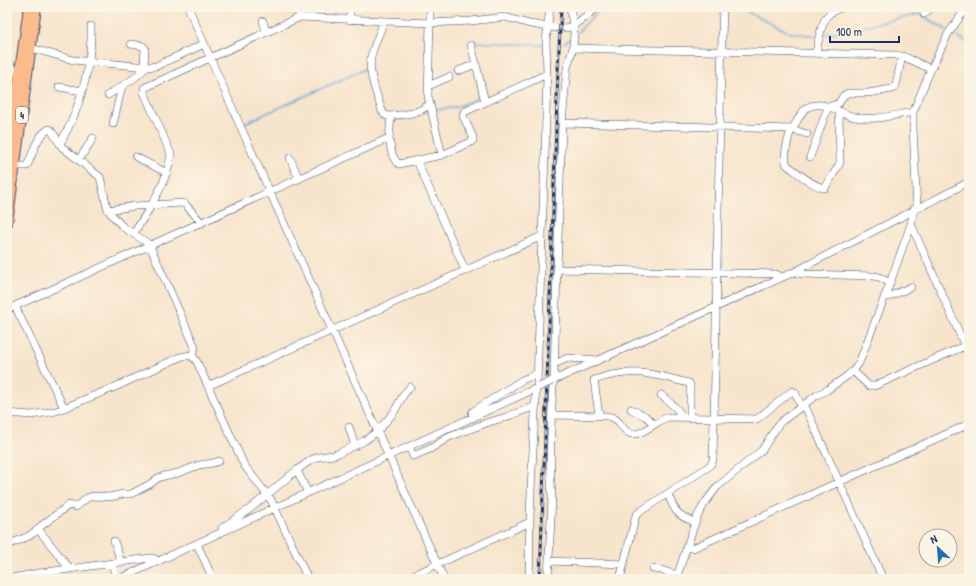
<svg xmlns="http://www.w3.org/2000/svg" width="976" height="586" viewBox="0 0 976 586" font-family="'Patrick Hand',sans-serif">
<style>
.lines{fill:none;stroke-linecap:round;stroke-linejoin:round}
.stream{stroke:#5ba6d3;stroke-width:1.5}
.minor-casing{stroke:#3c4a6e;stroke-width:8}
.highway-casing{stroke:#3c4a6e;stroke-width:12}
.minor{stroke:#fff;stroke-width:7}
.highway{stroke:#fbbb8d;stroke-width:10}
.rail-casing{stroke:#1b2f5e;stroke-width:3}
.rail{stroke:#fcf5e5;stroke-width:1.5;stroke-dasharray:4.5;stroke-linecap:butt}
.minor-bridge-casing{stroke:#3c4a6e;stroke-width:8;stroke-linecap:butt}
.minor-bridge{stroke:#fff;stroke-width:7}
.labels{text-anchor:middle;stroke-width:3.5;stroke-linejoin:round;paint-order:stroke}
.shield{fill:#fcf5e5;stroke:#5e6a86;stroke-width:1}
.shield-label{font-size:10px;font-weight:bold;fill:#1b2f5e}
</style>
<rect width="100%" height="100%" fill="#fcf5e5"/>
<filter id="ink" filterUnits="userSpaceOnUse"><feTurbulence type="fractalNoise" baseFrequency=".025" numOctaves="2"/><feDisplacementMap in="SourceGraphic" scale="8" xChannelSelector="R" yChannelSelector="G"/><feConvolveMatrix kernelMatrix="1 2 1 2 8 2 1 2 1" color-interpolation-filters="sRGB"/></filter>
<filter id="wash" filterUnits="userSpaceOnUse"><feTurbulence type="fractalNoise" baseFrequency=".012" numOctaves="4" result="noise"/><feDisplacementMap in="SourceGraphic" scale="16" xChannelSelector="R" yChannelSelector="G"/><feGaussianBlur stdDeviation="0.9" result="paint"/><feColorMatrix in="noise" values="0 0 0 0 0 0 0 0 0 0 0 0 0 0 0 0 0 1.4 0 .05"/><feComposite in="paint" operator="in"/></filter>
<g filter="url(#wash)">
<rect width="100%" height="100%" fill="#f7e4cc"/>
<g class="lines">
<path class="stream" d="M737 7 791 33 817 36
M577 33 597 12 669 7
M951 33 969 43
M823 35 920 14 948 31
M472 42 544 45
M564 43 571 38
M434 110 457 107 481 97 480 96
M420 114 430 110
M393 120 405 118
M243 124 367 68 368 70
M687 558 690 551
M680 579 682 571"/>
</g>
</g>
<g filter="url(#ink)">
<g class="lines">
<defs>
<path id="minor" d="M155 7H157
M188 7 242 130 444 579
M298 7 300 17
M430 7V23L428 96 442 155
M604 7H605
M924 14 932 7
M350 20V7
M263 21 266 32
M383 21C381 32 375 42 372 53 366 70 377 94 382 111L385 115 389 116C405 114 416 115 430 104
M565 28 573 26 598 7
M131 44 143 46 145 48 144 66
M471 45 477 68
M27 47 31 48 73 60 147 67 156 66 204 44
M573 48 608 49 896 55 907 58 931 69
M816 53C818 43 821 21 829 14 832 11 838 9 843 7
M7 61 19 76
M458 71 473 65 475 66 477 68 485 102
M428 86 449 77
M59 87 82 91
M108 95 133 79 147 67
M562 123 791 129C799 122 799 112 808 107 824 99 840 114 855 117 874 121 894 115 913 112
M113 124 122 86
M807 134 791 129C789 138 782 156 787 165 797 172 813 187 825 188L840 163 839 111
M389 138 391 116
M60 144C65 134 71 124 75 113 85 87 92 54 91 26
M136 157 167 173
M810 157 828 107 834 105 839 103 843 96 848 93H868L892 89 895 87 896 85 902 56
M290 158 299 179
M79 160 93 138
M417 161 465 270
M12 166H27C33 154 36 136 49 129L51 130 62 147 100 177 107 207 111 214 123 227 146 242 150 246 195 347 192 356
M917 208 913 128V112L931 69 948 34 967 7
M108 210 135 206 183 203 185 204 202 223
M911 224 969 355
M134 233 151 206 163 183 169 165 171 154 144 92V88L300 17 430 23 471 21 505 17 530 24 555 28
M557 269 776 274 781 277
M794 272 803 274 874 276 879 277 890 283
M884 297H888L911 287
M15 306 64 408
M7 309 15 306 389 138C391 148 391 158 399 164L442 155 471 142 473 140V137L463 116 464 112 547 74
M554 364 568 358 599 360
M853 371 869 386H874L969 344
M554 377 557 269 562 123 567 68 573 48 574 32 570 7
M552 381 794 272 969 182
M537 384 542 236 545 156 547 74 546 41 550 7
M208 386 542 236
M661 395 676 408 683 417
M804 404 883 579
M631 409 645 416 654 424
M7 413 31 415 56 411 64 408 115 387 180 357C187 355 193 354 197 362L244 465 271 500 308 579
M552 415 607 416C619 418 619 424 626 431 637 442 657 420 668 417L757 419 792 391 795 392 801 406
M599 415 594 380C611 374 631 371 649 374 663 376 676 380 689 383L690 385V418
M473 418 472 412 522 380 537 374
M349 427 355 446
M409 447 413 456 430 449 449 437 489 422 503 418 536 406
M297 470 308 493
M668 494C674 510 677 516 695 522
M222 528 251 508 297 470 311 460 318 457 334 455 339 453 364 441 378 431 394 412 404 394 410 387
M38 529 70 569
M114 541 121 562
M197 544 213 579
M7 545 27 537 35 532 41 526 69 505 76 507 87 498 93 496 110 497 123 494H131L150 484 158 478 164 476 178 473 199 465 213 463 219 461
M686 547 693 548 700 545 839 482 969 424
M549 561 624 564
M112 563 116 579
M653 569 661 570 677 575
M7 579 39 573 143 559 153 558 158 561
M119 579 539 387
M405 579 530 522
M529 579C530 559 529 540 530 520 531 478 534 436 536 393
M548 579 552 497C549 460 551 422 553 385
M620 579 636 515 641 511 708 467 711 464 713 460C717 309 718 158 723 7
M676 579 697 517 705 503 717 487 762 450 778 425 782 421 817 395 827 390 847 376 853 371 859 363 890 283 911 224 914 209"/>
<path id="highway" d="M7 165 29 7
M7 223 36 7"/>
</defs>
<use href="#minor" class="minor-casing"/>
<use href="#highway" class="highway-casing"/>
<use href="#minor" class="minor"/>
<use href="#highway" class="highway"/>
<defs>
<path id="rail" d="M540 579 558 70 561 7"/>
</defs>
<use href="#rail" class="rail-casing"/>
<use href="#rail" class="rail"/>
<defs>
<path id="minor-bridge" d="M539 387 552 381"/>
</defs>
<use href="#minor-bridge" class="minor-bridge-casing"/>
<use href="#minor-bridge" class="minor-bridge"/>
</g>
</g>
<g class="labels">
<rect class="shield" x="16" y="107" width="12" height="16" rx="3"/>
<g class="shield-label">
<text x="22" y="119">4</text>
</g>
</g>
<rect width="976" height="586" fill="none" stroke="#fcf5e5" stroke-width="24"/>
<g transform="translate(938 548) rotate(334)"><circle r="19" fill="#fcf5e5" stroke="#a2a6af"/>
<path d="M0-3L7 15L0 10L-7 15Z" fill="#1f6fb2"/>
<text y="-6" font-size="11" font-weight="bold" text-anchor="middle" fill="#1b2f5e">N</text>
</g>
<path d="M830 36v6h69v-6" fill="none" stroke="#1b2f5e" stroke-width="2"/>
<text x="836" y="36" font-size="12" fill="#1b2f5e" stroke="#fcf5e5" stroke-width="3" paint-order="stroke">100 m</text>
</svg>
